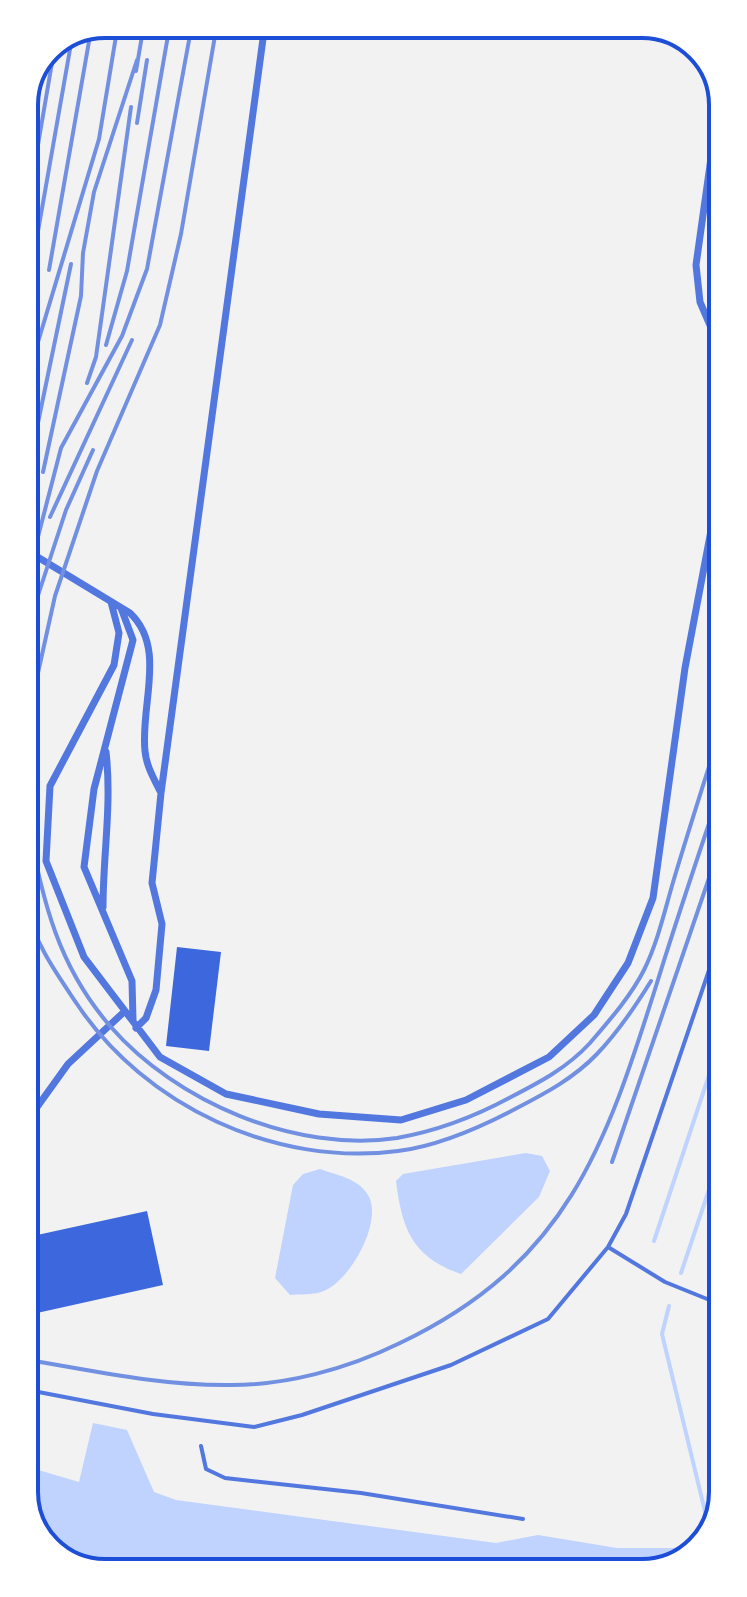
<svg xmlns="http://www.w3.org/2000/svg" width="747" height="1597" viewBox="0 0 747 1597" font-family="'PT Sans',sans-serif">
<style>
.water{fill:#bfd3fe}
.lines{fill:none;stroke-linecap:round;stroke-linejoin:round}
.stream{stroke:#bfd3fe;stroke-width:4}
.building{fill:#3d67dc}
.service{stroke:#5277de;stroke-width:4}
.minor{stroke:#5277de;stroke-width:7}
.rail{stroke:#7290e2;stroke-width:4}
.rim{fill:none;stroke:#1d4ed8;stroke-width:4}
</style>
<rect width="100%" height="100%" fill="#f2f2f2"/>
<path class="water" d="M526 1153 542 1156 550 1171 539 1197 461 1274C412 1257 402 1229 396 1181L403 1174Z
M320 1169C336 1175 358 1178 368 1195 384 1221 349 1284 321 1292 312 1295 300 1294 290 1295L275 1278 293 1185 303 1174Z
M93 1423 127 1430 154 1492 176 1500 496 1543 538 1535 617 1548H697L668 1569 99 1573 56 1557 28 1518V1467L79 1482Z"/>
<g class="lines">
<path class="stream" d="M654 1241 721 1039
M681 1273 722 1151
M669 1306 662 1334 710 1532"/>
</g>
<path class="building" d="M177 947 221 952 209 1051 166 1046Z
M147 1211 163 1285 28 1315V1237Z"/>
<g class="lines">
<path class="service" d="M608 1247 665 1282 722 1305
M28 1390 153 1414 254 1427 302 1415 451 1365 548 1319 608 1247 626 1214 721 935
M201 1446 206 1469 225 1478 361 1493 523 1519"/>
<path class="minor" d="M719 101 696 265 700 302 719 346
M26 550 130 613C167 648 140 705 145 751 146 765 154 779 160 791
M111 602 119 633 114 665 50 786 46 861 84 957 160 1057 226 1094 319 1114 401 1120 466 1100 549 1057 594 1015 628 963 653 898 685 668 720 483
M121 608 133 640 94 789 84 867 132 981 133 1020
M103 907C103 855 112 804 106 752
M136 1028 146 1018 156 990 162 924 152 883 161 793 265 24
M27 1121 68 1064 125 1011"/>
<path class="rail" d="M136 71 144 24
M137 123 147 60
M24 133 33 80
M25 221 55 45
M49 270 91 30
M25 305 72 38
M106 345 127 271 170 24
M87 383 96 357 131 107
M25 410 35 352 99 139 118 24
M43 472 81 296 83 253 94 192 137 60
M25 485 71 264
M25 514 34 475
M50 517 132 340
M26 583 61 448 122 336 147 269 192 24
M26 632 66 510 93 450
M26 727 55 596 97 471 160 325 181 234 217 24
M26 816C43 896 54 961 110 1026 176 1102 295 1153 397 1138 437 1131 476 1116 511 1097 540 1082 567 1068 590 1043 608 1022 631 996 644 970 658 942 665 909 674 879 689 829 705 779 721 729
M27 908C35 944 57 974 77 1004 145 1106 275 1167 398 1151 438 1146 481 1127 517 1108 546 1093 574 1078 597 1054 618 1032 635 1007 651 981
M612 1162 721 843
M28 1360C94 1371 158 1385 226 1385 285 1386 347 1369 400 1343 567 1263 605 1148 657 983 677 918 699 853 721 788"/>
</g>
<path d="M0 0H747V1597H0ZM105 38H642A67 67 0 0 1 709 105V1492A67 67 0 0 1 642 1559H105A67 67 0 0 1 38 1492V105A67 67 0 0 1 105 38Z" fill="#fff" fill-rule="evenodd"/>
<path class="rim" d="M105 38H642A67 67 0 0 1 709 105V1492A67 67 0 0 1 642 1559H105A67 67 0 0 1 38 1492V105A67 67 0 0 1 105 38Z"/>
</svg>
